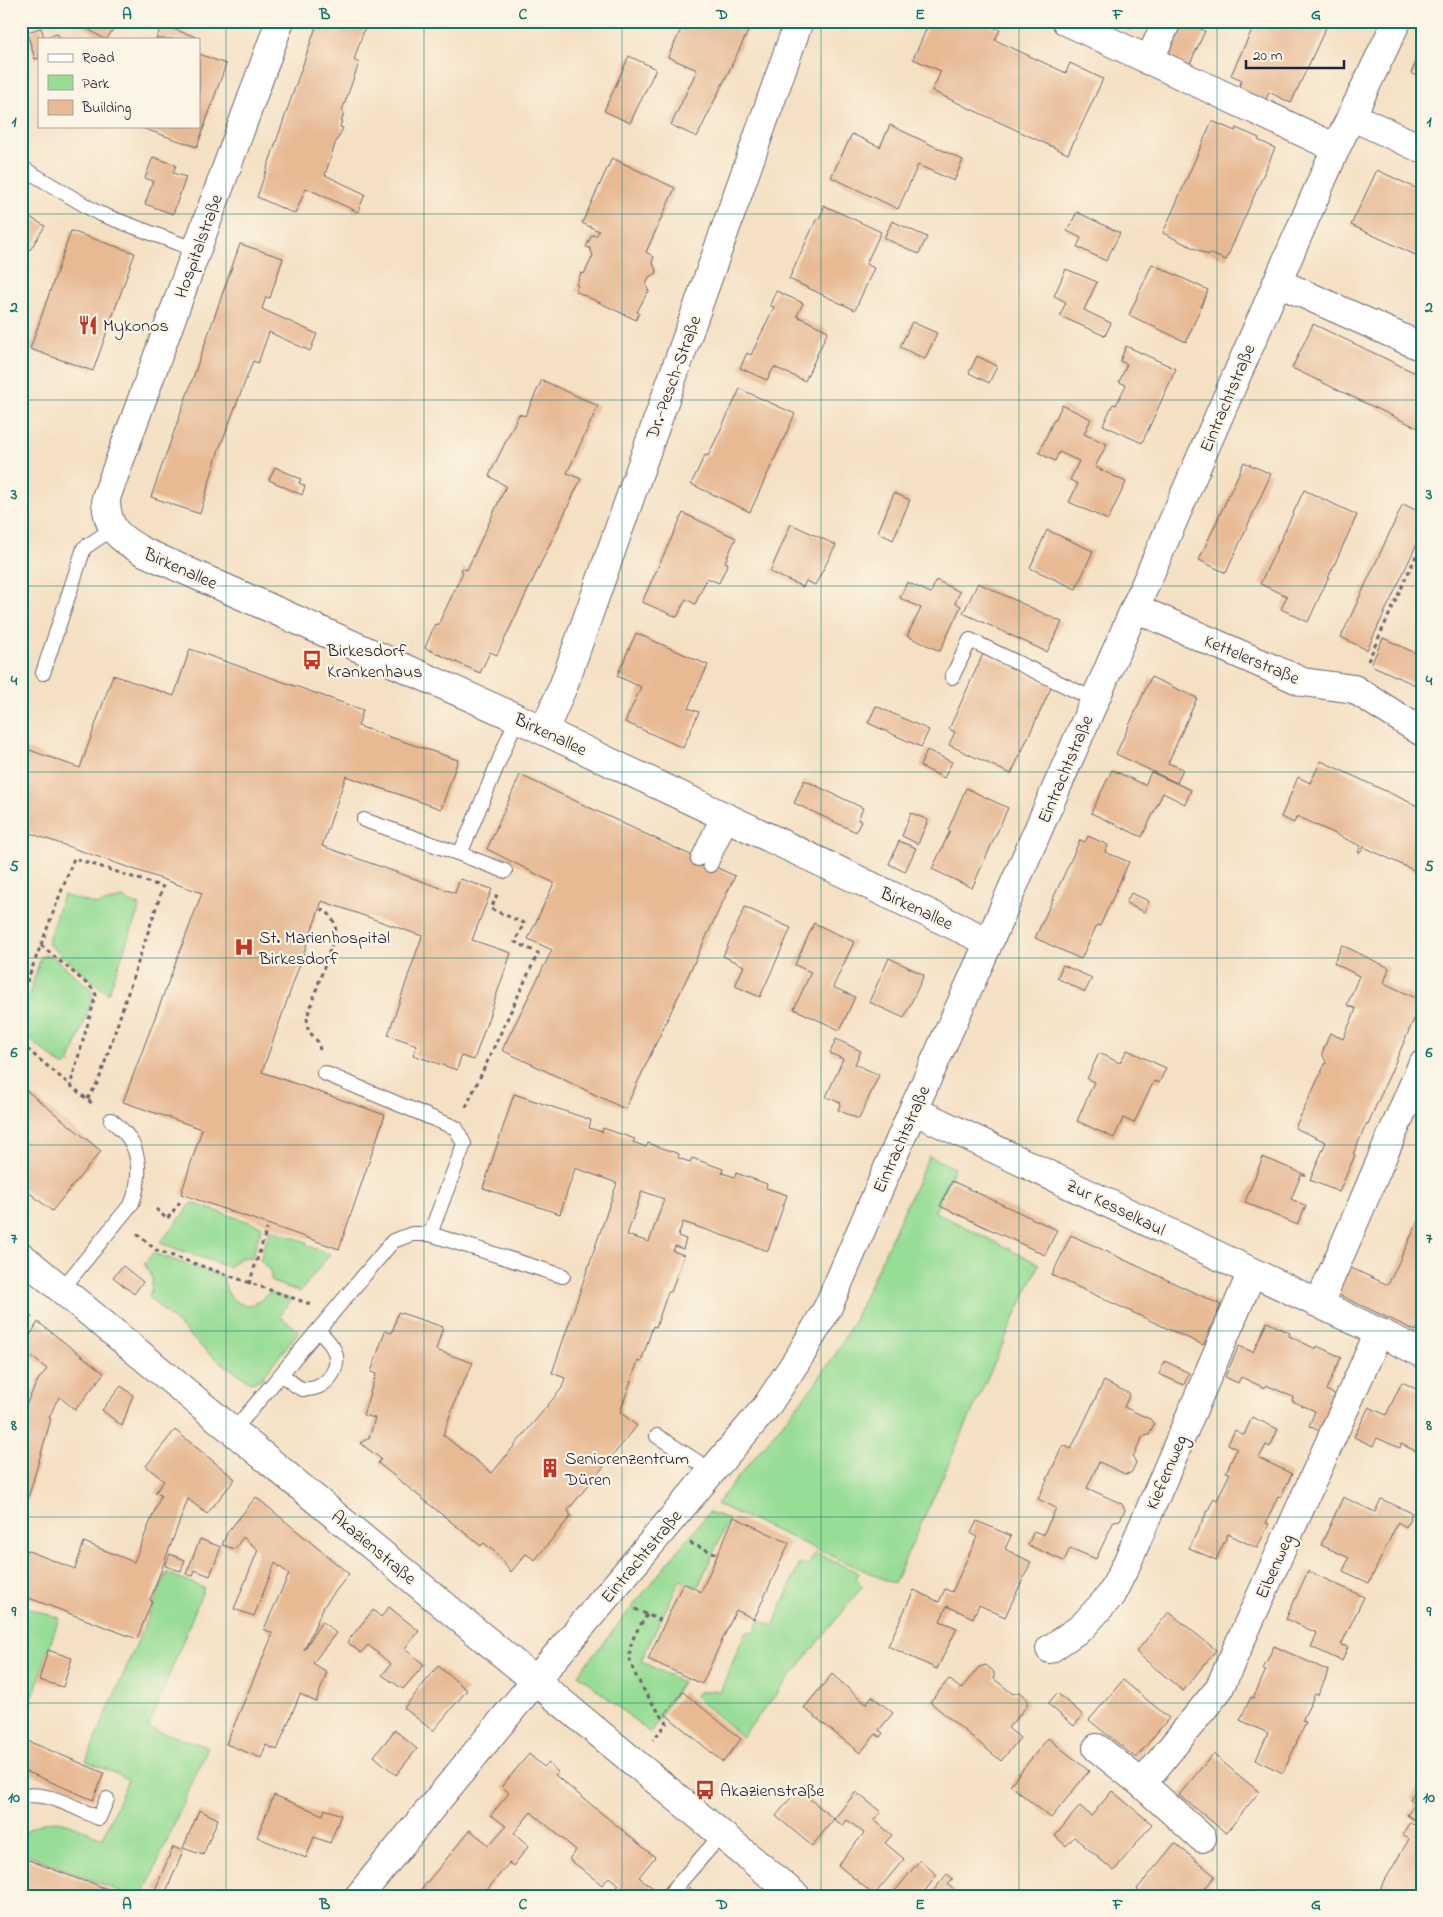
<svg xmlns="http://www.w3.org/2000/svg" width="1443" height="1917" viewBox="0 0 1443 1917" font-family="'Indie Flower',sans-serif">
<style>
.green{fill:#98dd96;stroke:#5d8068}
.building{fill:#e7ba94;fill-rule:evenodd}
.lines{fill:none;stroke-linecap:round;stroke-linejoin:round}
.service-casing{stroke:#6c646b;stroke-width:16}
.minor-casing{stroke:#6c646b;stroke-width:30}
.path{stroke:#6c646b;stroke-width:3;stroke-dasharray:4 4;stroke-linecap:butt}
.service{stroke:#fff;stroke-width:14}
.minor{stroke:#fff;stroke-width:28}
.grid{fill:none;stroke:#0f766e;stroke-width:1;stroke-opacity:0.55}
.labels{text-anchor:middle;stroke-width:4.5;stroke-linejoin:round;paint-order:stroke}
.street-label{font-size:18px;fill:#22223b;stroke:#fcf5e5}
.poi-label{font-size:18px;fill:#22223b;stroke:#fcf5e5;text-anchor:start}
.neatline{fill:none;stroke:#0f766e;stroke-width:2}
.grid-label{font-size:16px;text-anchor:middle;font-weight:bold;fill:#0f766e}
</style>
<rect width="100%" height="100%" fill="#fcf5e5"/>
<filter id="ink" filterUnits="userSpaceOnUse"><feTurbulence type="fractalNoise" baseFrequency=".02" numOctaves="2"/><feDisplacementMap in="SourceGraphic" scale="10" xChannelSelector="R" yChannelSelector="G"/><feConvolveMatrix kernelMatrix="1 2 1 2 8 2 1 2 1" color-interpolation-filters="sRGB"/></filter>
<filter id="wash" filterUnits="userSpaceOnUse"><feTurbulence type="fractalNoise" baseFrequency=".0096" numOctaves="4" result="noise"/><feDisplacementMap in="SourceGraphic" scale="20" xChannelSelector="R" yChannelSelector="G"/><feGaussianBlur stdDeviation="1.12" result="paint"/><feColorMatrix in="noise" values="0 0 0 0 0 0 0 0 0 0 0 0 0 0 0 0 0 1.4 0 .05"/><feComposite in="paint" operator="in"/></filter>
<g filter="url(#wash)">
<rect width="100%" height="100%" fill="#f4e0c3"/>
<path class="green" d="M63 895 97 905 122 898 140 906 108 994 47 943Z
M45 955 52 956 91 989 93 998 69 1064 63 1066 21 1033V1020L41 957Z
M929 1156 954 1168 935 1212 1039 1264 894 1584 716 1504 814 1385 835 1355 852 1324Z
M192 1203 262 1226 252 1257 240 1258 228 1267 160 1243Z
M270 1229 307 1242 306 1245 330 1254 300 1292 272 1282 270 1271 260 1260Z
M153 1253 224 1277C224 1305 253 1315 269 1292L292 1300 279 1316 299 1331 260 1380 250 1382 208 1353 149 1297C154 1280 154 1278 144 1264Z
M709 1512 729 1519 698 1587 680 1580 641 1661 682 1682 650 1733 578 1674Z
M815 1553 859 1573 856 1579 863 1586 742 1737 695 1697 699 1692 715 1690 720 1692 745 1633 755 1631 760 1620 773 1626 800 1563 809 1565Z
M167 1573 204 1588 148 1728 208 1747 143 1896H131L21 1852C21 1838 23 1830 37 1825 65 1814 78 1830 103 1838L128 1779 86 1761Z
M21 1606 59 1618 21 1733Z"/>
<g id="blocks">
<path class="building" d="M82 21H118L107 39H104L80 24Z
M318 21H367L354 60 359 63 342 111 344 112 340 127 343 128 335 144 325 175 365 194 358 212 306 188 295 214 257 197Z
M685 21H753L697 137 671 125 697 70 668 57Z
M930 21H981L1000 30 995 40 1066 73 1070 63 1103 79 1068 154 932 91 941 71 913 59Z
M1117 21H1134L1131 28Z
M1177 21H1185L1205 31 1187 70 1160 58Z
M1256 21H1329L1291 103 1269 92 1263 106 1236 93 1242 80 1231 75Z
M162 25 196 37 195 39H156Z
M41 28 44 37 58 34 60 39H39V58L35 59 27 32Z
M1422 50V78L1411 73Z
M199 54 226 64 197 147 139 127 199 126Z
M629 56 656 69 630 123 604 111Z
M1212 121 1235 131 1236 128 1259 138 1258 140 1275 148 1226 260 1209 253 1208 255 1163 233Z
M890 125 963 160 954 181 918 165 898 209 831 177 852 134 880 147Z
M153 157 176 165 173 173 186 177 173 214 145 204 153 181 145 178Z
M612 158 675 188 646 252 654 257 652 261 657 273 649 277 646 285 649 292 647 293 637 312 639 313 636 320 575 291 578 286 576 285 581 273 584 274 593 256 590 248 586 247 592 235 596 236 599 231 582 223Z
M1377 170 1422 191V258L1351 225Z
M823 205 881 232 866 264 874 268 855 310 789 279 817 218 819 219 824 208 822 207Z
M21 212 45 226 30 250 21 244Z
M1077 212 1120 233 1106 261 1077 247 1081 238 1067 231Z
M892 221 927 237 919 254 884 238Z
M71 231 135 253 93 371 30 349Z
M240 244 283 258 270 298 266 297 262 309 317 334 310 351 269 332 258 363 253 361 218 452 200 514 151 497Z
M1152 264 1208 290 1186 342 1129 315Z
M1066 269 1097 282 1084 310 1111 323 1105 336 1060 316 1066 302 1054 296Z
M776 291 803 303 797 316 828 331 805 381 774 367 767 380 740 368 747 353 751 355 774 307 770 305Z
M912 322 937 333 925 359 900 347Z
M1313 324 1422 376V430L1292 368Z
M1126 346 1176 369 1142 443 1103 425 1113 404 1116 405 1126 385 1119 382 1127 364 1120 361Z
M977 356 997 366 989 383 969 373Z
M542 380 598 406 567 473 581 479 497 655 490 652 480 673 425 648 435 624 438 625 463 572 461 570 462 568 467 570 506 486 489 476 519 414 525 416Z
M740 389 795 414 750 512 691 484 705 455 708 456Z
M1062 405 1091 419 1084 434 1107 444 1095 467 1126 482 1108 520 1069 502 1078 484 1070 480 1079 461 1059 452 1055 461 1039 453 1054 419 1055 420Z
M1244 462 1271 474 1226 573 1199 560Z
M275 467 301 479 299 483 305 486 302 495 269 480Z
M1304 490 1357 515 1308 622 1281 609 1287 596 1260 584Z
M894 493 910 500 893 540 878 532Z
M1403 504 1422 513V533L1367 650 1341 637Z
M683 513 736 538 725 562 728 563 719 583 707 578 695 604 686 599 677 617 642 602Z
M791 524 836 545 815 585 806 581 803 587 770 572Z
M1047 530 1093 551 1076 589 1030 568Z
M936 580 960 592 955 603 961 606 940 651 907 636 921 608 900 598 907 582 931 593Z
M978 583 1062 622 1047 652 963 613Z
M636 633 708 665 688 708 699 712 683 748 625 722 641 687 617 676Z
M1383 638 1422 656V688L1371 665Z
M190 649 363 710 358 726 458 760 441 809 346 776 322 846 455 893 460 879 492 889 472 940 511 953 474 1060 461 1056 457 1070 413 1055 417 1045 388 1035 422 936 322 901 262 1072 385 1115 339 1249 181 1194 202 1129 123 1102 202 893 21 830V747L80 768 113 675 174 696Z
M983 654 1052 686 1011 774 949 745 955 732 949 729Z
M1151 677 1197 698 1168 763 1183 769 1177 783 1116 754Z
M876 706 929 730 921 747 868 723Z
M927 750 952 762 944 778 920 766Z
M1321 761 1422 808V874L1364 847 1360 853 1358 852 1361 846 1297 816 1294 823 1281 817 1298 777 1310 783Z
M1112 770 1145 785 1151 772 1191 790 1185 804 1163 793 1142 837 1091 813Z
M520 775 735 876 625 1109 502 1050 552 950 528 939 554 883 487 849Z
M804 780 863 808 858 820 861 821 856 832 794 803Z
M966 788 1008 808 972 888 932 869 950 831 948 830Z
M911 813 928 820 918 844 902 836Z
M1088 836 1108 845 1105 852 1129 862 1100 926 1097 925 1081 959 1035 938 1080 840 1085 842Z
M899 841 916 848 905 872 889 864Z
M1131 893 1149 901 1144 912 1126 903Z
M745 907 791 928 760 997 735 986 744 966 723 956Z
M814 923 854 942 833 987 855 997 840 1030 794 1009 811 972 795 965Z
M1342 945 1389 968 1384 983 1422 1001 1368 1124 1367 1123 1353 1154 1355 1155 1339 1192 1310 1180 1326 1142 1295 1128 1326 1062 1322 1053 1330 1033 1343 1039 1356 1009 1347 1005 1359 976 1334 963Z
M889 958 924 975 904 1018 869 1002Z
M1063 965 1092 978 1085 992 1057 978Z
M836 1039 861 1051 855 1064 879 1075 859 1119 838 1110 841 1103 826 1097 843 1059 830 1053Z
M1127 1050 1166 1068 1159 1083 1154 1081 1134 1123 1123 1118 1114 1138 1077 1121 1094 1082 1087 1079 1099 1053 1120 1063Z
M21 1086 101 1151 52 1211 21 1186Z
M514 1094 591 1120 589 1128 602 1132 603 1128 635 1139 633 1142 646 1147 648 1143 679 1154 678 1158 690 1162 692 1158 723 1169 722 1173 735 1177 736 1173 767 1184 766 1188 787 1195 768 1251 683 1222 678 1236 686 1239 683 1249 675 1246 673 1251 684 1255 671 1292H668L656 1327 653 1326 641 1362 638 1361 620 1412 637 1426 568 1510 571 1516 535 1560 526 1554 511 1572 496 1553 484 1543 481 1546 378 1463 381 1459 360 1443 369 1438 375 1418 363 1415 376 1374 371 1372 385 1331 392 1333 398 1312 443 1327 436 1350 473 1363 458 1393 443 1435 492 1473 562 1388 565 1378 552 1373 617 1183 575 1168 560 1214 483 1188ZM642 1191 664 1199 649 1242 627 1235Z
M1263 1157 1306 1175H1301L1291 1199 1306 1206 1297 1225 1245 1202Z
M952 1181 1057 1230 1045 1255 940 1206Z
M1422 1213V1318L1416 1331 1337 1294 1349 1267 1388 1285Z
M1071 1235 1221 1305 1203 1345 1052 1275Z
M123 1266 143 1282 134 1294 113 1277Z
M21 1308 32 1317 21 1330Z
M38 1322 104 1373 75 1410 60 1397 56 1402 49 1418 51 1419 22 1519 21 1415 38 1380 47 1369 22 1349Z
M1267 1322 1290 1333 1289 1336 1316 1349 1317 1346 1341 1357 1326 1390 1342 1398 1326 1434 1309 1426 1315 1411 1292 1401 1293 1397 1266 1385 1265 1388 1241 1377 1238 1383 1225 1377 1239 1346 1253 1352Z
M1165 1361 1189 1373 1184 1385 1159 1374Z
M1104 1381 1130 1394 1124 1407 1150 1419 1154 1424 1149 1435 1143 1436 1138 1447 1133 1457 1136 1463 1131 1473 1125 1474 1099 1462 1087 1488 1122 1504 1125 1510 1120 1520 1114 1521 1096 1559 1070 1548 1064 1561 1028 1545 1034 1531 1043 1535 1056 1508 1038 1499 1063 1445 1071 1449Z
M1402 1382 1422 1392V1454L1401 1444 1400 1448 1377 1438 1373 1446 1354 1437 1369 1407 1386 1415Z
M121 1386 133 1395 122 1426 102 1410Z
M1252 1417 1278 1429 1270 1447 1266 1445 1259 1458 1292 1474 1281 1497 1278 1496 1266 1523 1269 1524 1257 1548 1228 1534 1216 1560 1189 1548 1214 1498 1217 1500 1230 1473 1226 1472 1237 1449 1228 1444 1235 1430 1244 1435Z
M175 1430 235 1479 207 1514 188 1499 150 1600 152 1601 137 1639 21 1595V1548L75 1569 84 1542 134 1562 161 1495 155 1493 164 1481 146 1466Z
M256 1497 349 1574 324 1606 304 1650 322 1621 336 1633 313 1663 327 1672 316 1702 300 1694 277 1750 266 1745 261 1758 226 1744 272 1636 273 1634 264 1629 289 1574 275 1563 254 1616 234 1609 258 1550 243 1537 235 1549 222 1545 227 1533Z
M1343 1497 1375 1512 1381 1499 1412 1513 1406 1527 1398 1522 1369 1583 1343 1571 1349 1558 1321 1545Z
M734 1517 789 1543 754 1619 736 1610 702 1684 648 1659 683 1583 701 1592Z
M977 1521 1011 1536 1005 1549 1031 1562 1005 1617 979 1605 973 1618 947 1606 940 1621 957 1628 937 1669 888 1646 914 1590 939 1602 945 1589 952 1592 977 1537 971 1533Z
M200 1539 221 1547 210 1576 195 1570 193 1576 186 1574Z
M170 1554 185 1560 181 1571 165 1566Z
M1308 1571 1364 1597 1341 1645 1348 1647 1342 1661 1311 1647 1317 1633 1286 1619Z
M389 1607 419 1631 405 1648 424 1665 403 1689 382 1675 391 1664 368 1645 361 1653 347 1642 373 1610 381 1617Z
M1169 1612 1216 1650 1183 1691 1136 1652Z
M1274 1646 1329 1671 1318 1695 1315 1694 1302 1721 1306 1722 1283 1773 1256 1760 1268 1733 1240 1720 1251 1697 1253 1698 1266 1670 1263 1669Z
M48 1650 72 1658 63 1687 39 1680Z
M986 1665 994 1672V1679L1013 1694 1019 1692 1027 1699V1706L1008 1728 1020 1738 1001 1761 930 1702 949 1679 961 1689 979 1667Z
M438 1666 467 1690 433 1731 404 1708Z
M832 1674 866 1704 872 1696 893 1713 879 1730 883 1733 880 1737 876 1734 860 1753 804 1708Z
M1123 1680 1169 1718 1136 1758 1089 1720Z
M683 1692 741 1739 723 1762 665 1714Z
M1057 1693 1083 1715 1074 1726 1048 1704Z
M395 1730 417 1749 396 1775 374 1756Z
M1048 1738 1089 1771 1051 1818 1010 1785Z
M23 1739 104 1773 93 1800 21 1769Z
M529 1754 544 1767 548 1763 558 1772 555 1775 655 1857 639 1877 663 1896H610L619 1885 609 1877 602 1885 569 1859 576 1850 531 1812 514 1833 529 1846 513 1866 509 1863 482 1896H416L470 1830 489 1845 506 1826 491 1815 509 1793 502 1786Z
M1213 1754 1259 1792 1226 1833 1179 1795Z
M1422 1780V1825L1407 1815 1416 1803 1410 1799Z
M798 1789 834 1819 812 1846 776 1816Z
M1112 1791 1152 1824 1114 1871 1074 1837 1066 1846 1055 1836 1080 1806 1091 1816Z
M856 1792 881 1812 874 1820 892 1835 885 1843 904 1859 874 1895 838 1865 864 1833 847 1820 843 1826 834 1819Z
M274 1795 323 1815 325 1809 341 1815 330 1843 314 1837 306 1858 257 1837Z
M199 1810 218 1819 203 1855 183 1848Z
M1410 1822 1422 1829V1896H1391L1380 1889 1409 1839 1402 1835Z
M1175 1843 1215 1876 1199 1896H1145L1137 1889Z
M173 1847 183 1851 165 1894 155 1890Z
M21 1857 86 1882 87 1881 124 1896H21Z
M920 1860 937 1875 921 1896H901L895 1891Z
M947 1874 953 1879 948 1885 961 1896H929Z
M689 1887 700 1896H682Z"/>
</g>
</g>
<g filter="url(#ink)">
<use href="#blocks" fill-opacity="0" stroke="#6c646b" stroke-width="1"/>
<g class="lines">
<defs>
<path id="service" d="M21 167 98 213 196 250
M43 673 84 548 112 529
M952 677 970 640 1095 700
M364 820 460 854 517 718
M460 854 505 871
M698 859 719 813
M710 865 731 819
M324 1073 456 1128 464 1144 430 1234
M62 1289 132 1203C140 1182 142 1156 128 1137 124 1131 117 1125 111 1120
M281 1374C287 1378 296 1388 303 1389 325 1392 344 1367 333 1348 330 1342 323 1336 318 1330
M234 1430 393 1241 412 1234H430L563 1276
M657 1436 712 1471
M21 1797C44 1789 77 1809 99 1818L107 1799
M668 1896 722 1834"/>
<path id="minor" d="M280 21 106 498C106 529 119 538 144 552L517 718 989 942
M1066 21 1336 148
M1149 61 1167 21
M1351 116 1422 149
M1277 282 1422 347
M1135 608 1303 682 1354 689 1422 732
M544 731 564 684 799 21
M913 1110 1422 1353
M21 1256 796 1896
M1319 1304 1422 1065
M1050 1649 1082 1627 1111 1595 1127 1563 1252 1272
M1097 1748 1142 1784 1202 1838
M1142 1784 1219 1689 1379 1332
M359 1896 535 1681 766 1407 801 1354 828 1307 913 1110 989 942 1336 148 1397 21"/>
</defs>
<use href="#service" class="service-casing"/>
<use href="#minor" class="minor-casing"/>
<path class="path" d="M1368 661 1422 543
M41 945 93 989 96 995 70 1086
M21 997 74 858 163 887 99 1080 87 1100
M21 1044 94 1105
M320 1050 318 1042 308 1030 307 1017 336 932C335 921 331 913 321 909
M466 1107 538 953 515 942 524 923 491 909 498 892
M156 1209 167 1219 180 1202
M137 1234 156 1250 310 1304
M249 1284 267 1229
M690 1543 717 1554
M635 1609 664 1622
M647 1615C639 1627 628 1642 630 1658 631 1674 656 1709 667 1723L653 1740"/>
<use href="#service" class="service"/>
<use href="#minor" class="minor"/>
</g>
</g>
<path class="grid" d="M226 21V1896M424 21V1896M622 21V1896M821 21V1896M1019 21V1896M1217 21V1896M21 214H1422M21 400H1422M21 586H1422M21 772H1422M21 958H1422M21 1145H1422M21 1331H1422M21 1517H1422M21 1703H1422"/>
<defs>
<symbol id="restaurant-bare" viewBox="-9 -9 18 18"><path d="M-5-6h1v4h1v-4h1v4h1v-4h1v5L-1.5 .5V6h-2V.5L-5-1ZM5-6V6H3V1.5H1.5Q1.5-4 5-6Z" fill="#c8321e" stroke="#fcf5e5" stroke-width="2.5" paint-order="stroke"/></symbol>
<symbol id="bus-bare" viewBox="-9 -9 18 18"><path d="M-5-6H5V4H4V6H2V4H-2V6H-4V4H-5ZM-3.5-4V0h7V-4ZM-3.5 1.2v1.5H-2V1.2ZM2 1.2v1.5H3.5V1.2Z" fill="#c8321e" stroke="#fcf5e5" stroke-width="2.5" paint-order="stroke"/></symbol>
<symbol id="hospital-bare" viewBox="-9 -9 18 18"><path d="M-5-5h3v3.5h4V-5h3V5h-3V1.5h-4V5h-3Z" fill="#c8321e" stroke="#fcf5e5" stroke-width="2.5" paint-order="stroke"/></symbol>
<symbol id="building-bare" viewBox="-9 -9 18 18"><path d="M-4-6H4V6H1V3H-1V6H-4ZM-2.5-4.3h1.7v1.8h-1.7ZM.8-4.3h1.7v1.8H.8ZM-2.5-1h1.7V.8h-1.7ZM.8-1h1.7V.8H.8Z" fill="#c8321e" stroke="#fcf5e5" stroke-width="2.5" paint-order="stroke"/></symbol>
</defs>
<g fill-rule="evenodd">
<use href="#restaurant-bare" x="74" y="311" width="28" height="28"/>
<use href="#bus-bare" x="298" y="646" width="28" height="28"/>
<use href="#hospital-bare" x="230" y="933" width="28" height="28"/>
<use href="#building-bare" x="536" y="1454" width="28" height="28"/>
<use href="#bus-bare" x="691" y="1776" width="28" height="28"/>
</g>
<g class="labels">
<g class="street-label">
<text transform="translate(198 246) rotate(-70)" y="6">Hospitalstraße</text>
<text transform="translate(673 377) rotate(-70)" y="6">Dr.-Pesch-Straße</text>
<text transform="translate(1227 398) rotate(-67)" y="6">Eintrachtstraße</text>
<text transform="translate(181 568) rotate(24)" y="6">Birkenallee</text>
<text transform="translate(1252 659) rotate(23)" y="6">Kettelerstraße</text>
<text transform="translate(551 734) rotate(25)" y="6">Birkenallee</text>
<text transform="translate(1065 769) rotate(-67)" y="6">Eintrachtstraße</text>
<text transform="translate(917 908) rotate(25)" y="6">Birkenallee</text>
<text transform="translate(901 1139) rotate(-66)" y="6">Eintrachtstraße</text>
<text transform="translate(1116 1207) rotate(26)" y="6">Zur Kesselkaul</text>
<text transform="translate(1166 1472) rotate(-67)" y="6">Kiefernweg</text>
<text transform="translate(374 1547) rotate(40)" y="6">Akazienstraße</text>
<text transform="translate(641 1556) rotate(-50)" y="6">Eintrachtstraße</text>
<text transform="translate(1274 1566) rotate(-66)" y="6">Eibenweg</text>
</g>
<g class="poi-label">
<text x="103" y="331">Mykonos</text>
<text x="327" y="656">Birkesdorf<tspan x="327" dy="21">Krankenhaus</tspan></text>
<text x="259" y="943">St. Marienhospital<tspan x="259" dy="21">Birkesdorf</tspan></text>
<text x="565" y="1464">Seniorenzentrum<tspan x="565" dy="21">Düren</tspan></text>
<text x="720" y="1796">Akazienstraße</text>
</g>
</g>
<rect width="1443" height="1917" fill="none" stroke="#fcf5e5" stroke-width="55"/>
<rect x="38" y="38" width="162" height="90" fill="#fcf5e5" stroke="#a5a1a1"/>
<rect x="48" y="54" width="25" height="8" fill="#ffffff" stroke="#a5a1a1"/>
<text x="82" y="62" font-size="15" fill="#22223b">Road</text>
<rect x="48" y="75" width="25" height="15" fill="#98dd96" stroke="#a5a1a1"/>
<text x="82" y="88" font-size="15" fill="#22223b">Park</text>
<rect x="48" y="100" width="25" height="15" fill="#e7ba94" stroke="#a5a1a1"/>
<text x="82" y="112" font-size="15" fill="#22223b">Building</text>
<path d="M1246 60v8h98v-8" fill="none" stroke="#22223b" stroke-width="2.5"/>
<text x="1253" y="60" font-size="15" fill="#22223b" stroke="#fcf5e5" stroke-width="4" paint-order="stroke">20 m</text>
<rect x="28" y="28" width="1388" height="1862" class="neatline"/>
<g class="grid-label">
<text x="127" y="19">A</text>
<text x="325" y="19">B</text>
<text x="523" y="19">C</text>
<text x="722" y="19">D</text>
<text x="920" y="19">E</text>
<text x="1118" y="19">F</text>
<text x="1316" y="19">G</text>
<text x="14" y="126">1</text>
<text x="1429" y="126">1</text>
<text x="14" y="312">2</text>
<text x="1429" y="312">2</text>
<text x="14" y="499">3</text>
<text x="1429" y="499">3</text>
<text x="14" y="685">4</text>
<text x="1429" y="685">4</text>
<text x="14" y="871">5</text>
<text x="1429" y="871">5</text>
<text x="14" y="1057">6</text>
<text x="1429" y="1057">6</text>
<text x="14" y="1243">7</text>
<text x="1429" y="1243">7</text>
<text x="14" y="1430">8</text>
<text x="1429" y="1430">8</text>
<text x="14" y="1616">9</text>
<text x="1429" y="1616">9</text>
<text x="14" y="1802">10</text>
<text x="1429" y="1802">10</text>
<text x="127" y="1909">A</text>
<text x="325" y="1909">B</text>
<text x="523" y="1909">C</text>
<text x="722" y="1909">D</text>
<text x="920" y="1909">E</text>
<text x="1118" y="1909">F</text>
<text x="1316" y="1909">G</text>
</g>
</svg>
